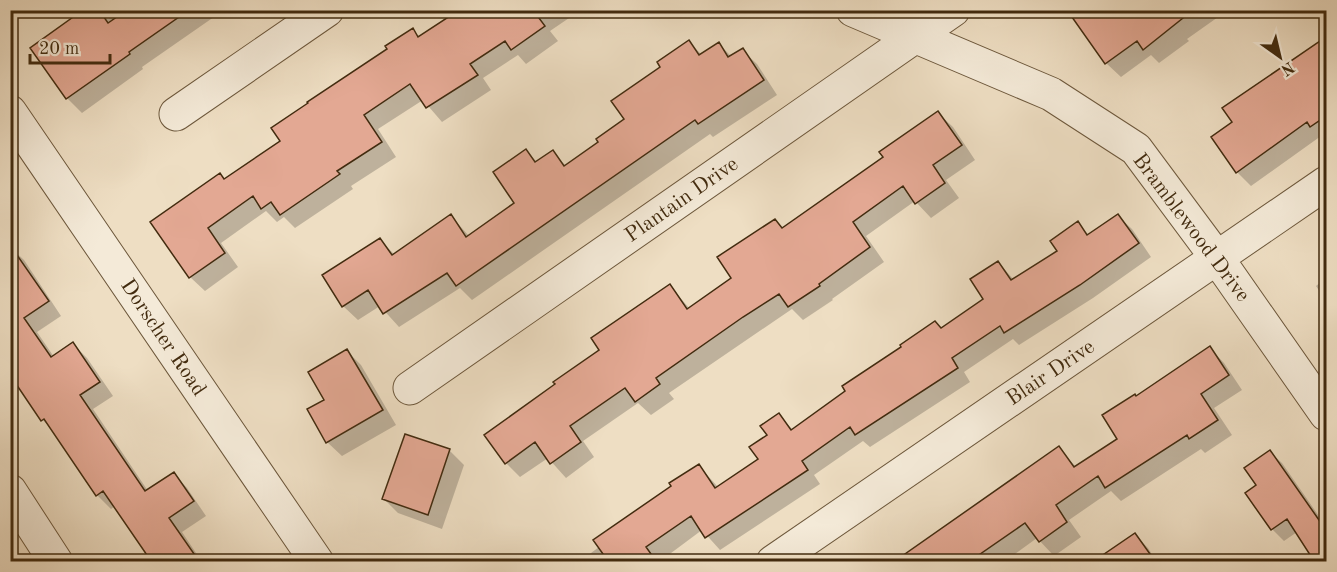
<svg xmlns="http://www.w3.org/2000/svg" width="1337" height="572" viewBox="0 0 1337 572" font-family="'Old Standard TT',serif">
<style>
.shadow{fill:#0003}
.building{fill:#e3a893;stroke:#422b0f;stroke-width:1.5}
.lines{fill:none;stroke-linecap:round;stroke-linejoin:round}
.minor-casing{stroke:#6d583c;stroke-width:35}
.minor{stroke:#f4ead8;stroke-width:33}
.labels{text-anchor:middle;stroke-width:6;stroke-linejoin:round;paint-order:stroke}
.street-label{font-size:21px;fill:#422b0f;stroke:#f4ead8}
</style>
<rect width="100%" height="100%" fill="#eedec3"/>
<filter id="stains"><feTurbulence type="fractalNoise" baseFrequency=".00333" numOctaves="4"/><feColorMatrix values="0 0 0 0 .2 0 0 0 0 .09 0 0 0 0 .02 0 0 0 .5 -.17"/></filter>
<radialGradient id="worn" r=".72"><stop offset=".6" stop-color="#630" stop-opacity="0"/><stop offset="1" stop-color="#630" stop-opacity=".3"/></radialGradient>
<path class="shadow" d="M99 10 108 19 119 10H224L142 67 143 69 82 113 67 98 32 49Z
M461 10H567L572 16 550 31 558 41 526 64 518 55 483 78 491 90 442 122 423 100 378 129 396 157 351 186 353 189 295 228 284 217 277 222 266 211 221 243 238 267 205 291 190 277 225 180 282 141 413 30 420 37Z
M1075 10H1228L1187 39 1189 41 1159 63 1151 55 1121 77 1106 63 1071 13Z
M1326 39V140L1321 136 1251 186 1237 172 1234 122 1224 109Z
M689 42 702 55 719 44 731 56 742 50 757 64 777 95 713 137 710 134 472 300 460 288 399 327 380 306 358 320 343 306 380 240 395 255 451 216 469 236 516 203 526 151 537 162 553 152 566 166 601 143 626 120 662 67Z
M938 113 953 127 975 160 946 180 959 198 931 218 915 201 866 236 884 262 832 299 833 300 803 320 792 309 669 393 674 399 651 415 638 403 583 441 594 457 566 478 548 458 520 477 506 463 601 350 670 286 690 309 733 279 775 221 783 229 885 158Z
M1118 216 1132 229 1151 257 1093 298 1019 345 1013 339 964 372 970 382 870 447 863 441 814 475 820 484 720 550 702 530 659 562H579L599 547 699 466 718 487 760 460 779 415 793 430 985 300 998 262 1014 280 1059 252 1077 223 1090 236Z
M10 247 24 260 61 316 37 332 54 357 73 344 87 358 113 396 93 409 148 491 174 474 187 488 206 516 182 532 202 562H153L115 506 111 509 97 495 54 432 43 420 10 373Z
M1326 278V301L1316 286Z
M1210 348 1224 363 1242 390 1214 408 1232 435 1205 453 1201 449 1121 501 1111 491 1069 520 1081 537 1054 556 1037 538 1004 562H898L1059 448 1076 467 1119 440 1136 397Z
M347 351 361 365 396 425 342 456 327 442 326 400Z
M406 436 450 451 464 465 442 529 398 513 384 499Z
M1270 452 1282 463 1323 522 1326 519V562H1315L1297 532 1284 541 1272 529 1247 493 1258 486Z
M1135 535 1148 548 1157 562H1098Z"/>
<path class="building" d="M83 10H99L108 23 127 10H189L129 52 130 54 66 99 30 48Z
M459 10H533L545 26 511 50 505 41 470 64 478 75 426 108 410 84 364 115 382 142 337 171 340 174 280 215 271 202 261 209 253 196 208 228 225 253 189 278 150 222 220 173 224 179 280 141 271 128 308 103 307 102 387 49 385 46 413 28 418 37Z
M1067 10H1193L1143 50 1137 41 1105 64Z
M1326 37V116L1310 127 1307 122 1236 173 1211 137 1232 122 1222 108Z
M689 40 699 55 719 42 728 57 743 48 764 80 698 124 695 120 456 286 447 273 383 314 368 290 342 307 322 275 380 238 392 255 451 214 466 237 514 203 493 172 526 149 535 162 553 150 564 166 598 142 596 139 624 119 611 101 660 67 657 62Z
M938 111 962 145 933 165 945 183 915 204 903 186 853 222 870 247 819 284 820 286 788 307 779 294 743 317 656 378 660 384 635 402 625 388 570 426 581 442 550 464 535 442 505 464 484 435 555 384 553 382 599 350 591 338 670 284 687 309 731 278 717 257 775 219 782 228 883 157 879 152Z
M1118 214 1139 243 1080 285 1004 333 1000 326 952 358 958 368 855 435 850 427 802 461 808 470 705 538 691 516 646 547 656 561H608L593 540 671 486 669 483 699 464 715 488 758 459 749 447 767 435 760 426 779 413 791 430 845 391 842 386 901 347 900 345 935 321 941 328 983 299 970 279 998 261 1011 280 1057 251 1050 241 1078 221 1087 235Z
M10 245 49 301 24 318 51 357 73 342 100 382 80 395 145 491 174 472 194 501 169 518 199 561H151L103 491 96 496 44 419 41 421 10 375Z
M1210 346 1229 375 1201 394 1218 420 1189 439 1187 435 1105 488 1098 476 1056 505 1067 522 1039 542 1025 523 970 561H895L1059 446 1074 467 1117 439 1102 415 1135 394 1136 396Z
M347 349 383 410 326 443 307 409 324 400 308 372Z
M405 434 450 449 428 515 382 499Z
M1270 450 1326 530V561H1314L1287 519 1271 530 1245 493 1256 485 1244 468Z
M1135 533 1155 561H1094Z"/>
<g class="lines">
<defs>
<path id="minor" d="M853 10 1051 94 1136 149 1217 258 1326 414
M10 112 317 562
M176 114 327 10
M410 388 953 10
M10 491 56 562
M773 562 1326 183"/>
</defs>
<use href="#minor" class="minor-casing"/>
<use href="#minor" class="minor"/>
</g>
<g class="labels">
<g class="street-label">
<text transform="translate(681 199) rotate(-35)" y="7">Plantain Drive</text>
<text transform="translate(1192 227) rotate(53)" y="7">Bramblewood Drive</text>
<text transform="translate(164 337) rotate(56)" y="7">Dorscher Road</text>
<text transform="translate(1050 372) rotate(-34)" y="7">Blair Drive</text>
</g>
</g>
<rect width="1337" height="572" fill="none" stroke="#eedec3" stroke-width="36"/>
<rect x="12" y="12" width="1313" height="548" fill="none" stroke="#422b0f" stroke-width="3"/>
<rect x="18" y="18" width="1301" height="536" fill="none" stroke="#422b0f" stroke-width="1.5"/>
<g transform="translate(1280 57) rotate(146)" stroke="#f4ead8" stroke-width="4.5" paint-order="stroke">
<path d="M0-4.5L10 22L0 15L-10 22Z" fill="#422b0f"/>
<text y="-9" font-size="16" font-weight="bold" text-anchor="middle" fill="#422b0f">N</text>
</g>
<path d="M30 54v9h80v-9" fill="none" stroke="#422b0f" stroke-width="3"/>
<text x="39" y="54" font-size="18" fill="#422b0f" stroke="#f4ead8" stroke-width="4.5" paint-order="stroke">20 m</text>
<rect width="100%" height="100%" filter="url(#stains)"/>
<rect width="100%" height="100%" fill="url(#worn)"/>
</svg>
